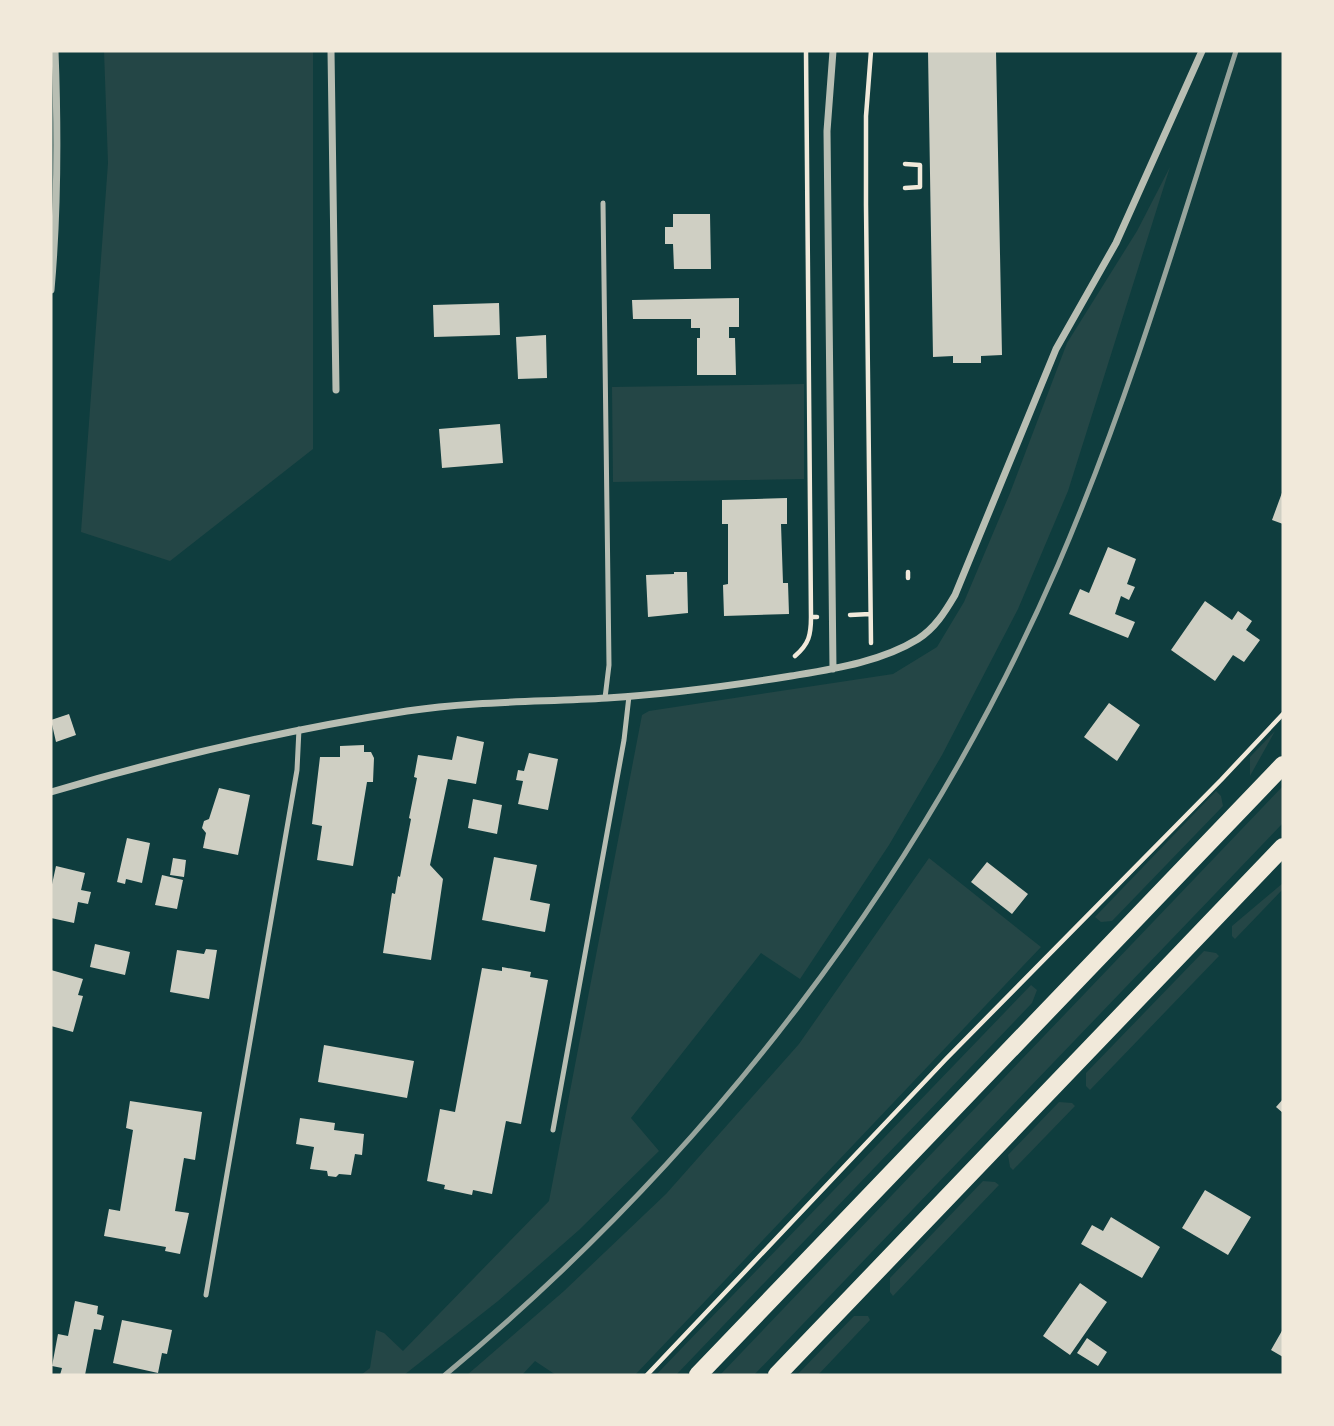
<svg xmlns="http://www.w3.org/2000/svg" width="1334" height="1426" viewBox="0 0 1334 1426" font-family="'DejaVu Sans',sans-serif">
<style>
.green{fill:#244646}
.building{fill:#cfcfc3}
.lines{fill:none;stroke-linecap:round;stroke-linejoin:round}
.path{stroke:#f1e9da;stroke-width:4.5}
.service{stroke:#b8beb3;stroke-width:5}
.minor{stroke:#b8beb3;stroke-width:7}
.primary{stroke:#f1e9da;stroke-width:18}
.rail{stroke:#97a49c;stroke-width:5}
</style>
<rect width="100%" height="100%" fill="#0f3d3e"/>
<path class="green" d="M104 51H313V449L170 561 81 532 108 163Z
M1170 167 1068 491 1018 609 942 755 889 845 800 979 761 953 631 1118 659 1151 579 1230 498 1301 404 1375H361L370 1368 376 1330 384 1333 403 1351 549 1201 642 715 649 711 893 674 937 647 964 602 1010 493 1067 343 1137 231Z
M804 384V479L613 482 612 387Z
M1275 731 1250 776V757Z
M1283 786V823L754 1375H720Z
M1216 791 1221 796 1223 806 1112 921 1101 922 1095 917Z
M929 858 1041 947 635 1375H556L535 1361 522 1375H467L564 1291 666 1194 799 1044Z
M1283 883V889L1235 939 1232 936V926Z
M1204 951 1216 953 1219 956 1090 1090 1086 1086V1073Z
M1031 985 1037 990 1032 1003 676 1375H656Z
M1059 1102 1072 1103 1075 1106 1013 1170 1010 1167 1008 1155Z
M983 1181 995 1182 999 1185 893 1296 890 1292V1278Z
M854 1316H868L870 1320 818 1375H797Z"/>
<path class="building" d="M928 51H996L1002 355 981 356V363H953V356L933 357Z
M673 214H710L711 269H674L673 244H665V227H673Z
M739 298V327H729V338H735L736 375H697V338H700V328H691V319H633L632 300Z
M499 303 500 335 434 337 433 305Z
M546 335 547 378 518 379 516 337Z
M500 424 503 463 442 468 439 429Z
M1283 490V524L1272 520Z
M787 498V524H781L783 583H788L789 614 724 616 723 585 728 584V524H722V500Z
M1108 547 1136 559 1127 584 1135 587 1129 600 1121 596 1115 614 1135 622 1128 638 1069 614 1080 589 1089 593Z
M674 572H687L688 613 648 617 646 575 674 574Z
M1205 601 1232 620 1238 611 1252 621 1246 630 1260 640 1244 662 1233 655 1215 681 1171 650Z
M1109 703 1140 725 1117 761 1084 737Z
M69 714 76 735 56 742 51 720Z
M457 736 484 742 476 784 448 779 430 865 443 879 431 960 383 953 392 893 395 894 398 876 400 877 411 819 409 818 417 778 414 777 418 755 452 760Z
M364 745V752H371L374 758 373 782H367L353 866 317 860 322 826 312 824 320 757H340V746Z
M529 753 558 759 548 810 518 804 523 781 516 780 518 770 524 771Z
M219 788 250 795 238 855 203 848 206 833 202 828 204 821 209 819Z
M473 799 502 805 497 834 468 828Z
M127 838 150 843 142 883 126 879 125 884 117 882Z
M494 857 537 865 530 900 550 904 545 932 482 920Z
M173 858 186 860 184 877 170 875Z
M987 862 1028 894 1012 914 971 882Z
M56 866 85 873 81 890 91 892 88 904 78 902 74 923 51 918V889Z
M162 875 183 880 177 909 155 905Z
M95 944 130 952 125 975 90 967Z
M206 949 217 950 209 999 170 992 177 950 204 954Z
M502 967 531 972 530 977 548 980 521 1124 506 1121 492 1194 473 1190 472 1195 444 1189 445 1185 427 1181 440 1109 455 1112 482 968 502 971Z
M51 970 83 979 78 995 83 996 73 1032 51 1026Z
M324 1045 414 1061 407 1098 318 1082Z
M1283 1099V1113L1276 1107Z
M130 1101 202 1112 195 1160 184 1158 175 1211 189 1213 180 1254 165 1251 166 1247 104 1236 109 1209 120 1211 133 1130 126 1128Z
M300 1118 335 1123 334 1130 364 1134 362 1155 355 1154 351 1175 339 1174 336 1177 328 1176 327 1171 310 1169 314 1147 296 1144Z
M1205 1190 1251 1217 1228 1255 1182 1228Z
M1111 1217 1160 1247 1142 1278 1081 1244 1092 1225 1103 1231Z
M1080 1283 1107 1302 1070 1355 1043 1336Z
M75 1301 98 1306 97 1314 104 1316 101 1330 94 1329 85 1375H60L62 1368 52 1366 58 1334 68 1336Z
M122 1320 172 1330 167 1354 162 1353 158 1373 113 1363Z
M1283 1329V1357L1271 1350Z
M1087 1338 1107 1352 1098 1366 1077 1353Z"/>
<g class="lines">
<path class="path" d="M806 51 811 617
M905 188 920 187V165L905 164
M908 572V578
M850 615 870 614
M871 643 866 205V116L871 51
M795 656C809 644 811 635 811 617H817
M647 1375 946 1059 1221 780 1283 714"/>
<path class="service" d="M603 203 609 665 605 698
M553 1130 624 740 629 696
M206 1295 297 770 299 729"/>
<path class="minor" d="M331 51 336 390
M833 51 827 131 833 669
M51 290C58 211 58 130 55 51
M51 792C168 757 286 730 407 711 473 701 541 702 607 698 669 694 730 686 791 676 833 669 881 662 918 639 935 628 945 612 955 595L1056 349 1116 243 1202 51"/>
<path class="primary" d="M698 1375 1283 765
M777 1375 1283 847"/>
<path class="rail" d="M445 1375C708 1156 922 879 1058 565 1130 398 1181 223 1236 51"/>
</g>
<rect width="1334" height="1426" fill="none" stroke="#f1e9da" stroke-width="105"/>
</svg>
